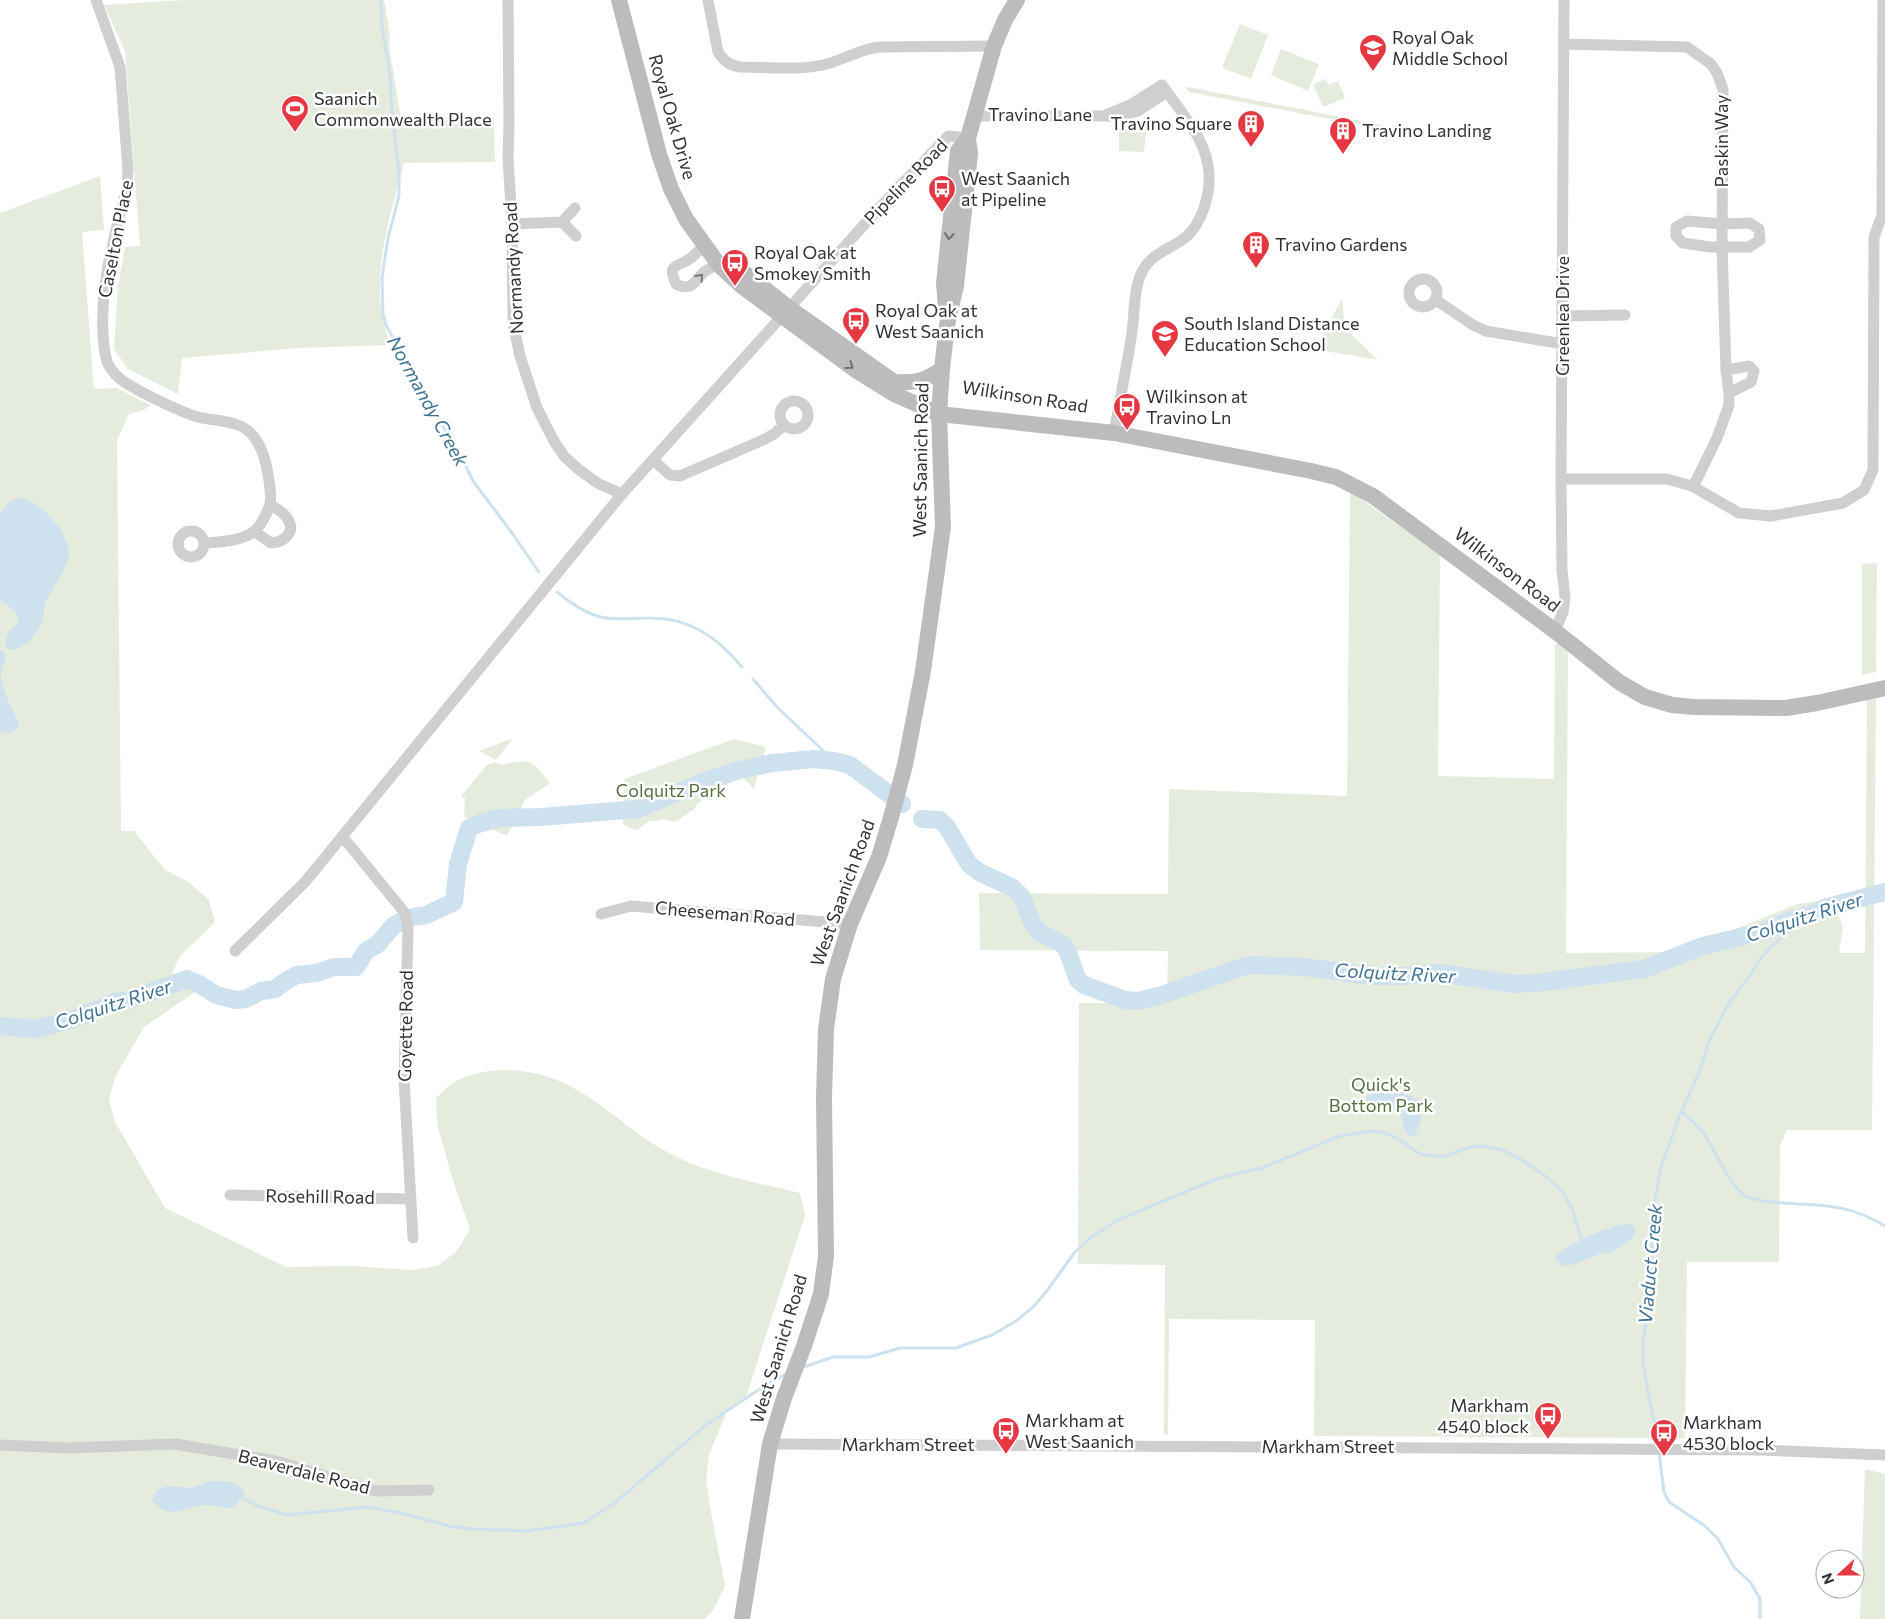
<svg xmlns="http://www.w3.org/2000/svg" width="1885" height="1619" viewBox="0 0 1885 1619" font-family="Commissioner,sans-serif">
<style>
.green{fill:#e5ecde}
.water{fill:#cee1ee}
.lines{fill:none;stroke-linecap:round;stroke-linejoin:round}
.stream{stroke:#cee1ee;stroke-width:3}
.river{stroke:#cee1ee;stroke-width:18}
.minor{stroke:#cfcfcf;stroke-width:11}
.secondary{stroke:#bcbcbc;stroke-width:16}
.oneway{stroke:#707070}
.oneway2{stroke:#797979}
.labels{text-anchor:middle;stroke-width:5;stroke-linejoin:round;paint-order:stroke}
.poi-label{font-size:18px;fill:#323232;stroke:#fff;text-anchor:start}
.street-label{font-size:18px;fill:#323232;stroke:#fff}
.park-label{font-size:18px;fill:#556f3e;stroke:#fff}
.water-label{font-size:19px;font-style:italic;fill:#3f7396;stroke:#fff}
</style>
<rect width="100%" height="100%" fill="#fff"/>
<path class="green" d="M185 0H384L390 35 389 46 401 119 494 118 495 162 404 163C389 220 366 288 391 345L299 348 182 358 178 394 128 369 114 349 118 287 125 247 140 246 125 51 104 5Z
M1240 24 1268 35 1251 79 1222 68Z
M1281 49 1319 64 1308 91 1271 75Z
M1326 79 1328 85 1338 81 1345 98 1323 107 1313 84Z
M1188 87 1412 131V135L1189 92 1186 88Z
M1119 129 1146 131 1144 152 1119 151Z
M100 176 104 230 82 232 94 389 117 388 150 405 144 410 129 414 117 440 121 831H134L165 870 187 881 209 900 215 922 180 956 170 978 184 977 201 988 144 1027 115 1077 109 1100 115 1122 165 1208 286 1267 353 1266 411 1270 437 1266 457 1251 470 1229 453 1181 437 1124 436 1098C442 1093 449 1084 456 1081 496 1062 542 1069 579 1091 608 1107 631 1132 660 1148 702 1173 753 1182 800 1193L805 1215 746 1397 727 1411 709 1455 706 1479 710 1507 725 1586 714 1609 705 1619H0V213Z
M1342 299 1345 328 1378 360 1314 349Z
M1350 491 1440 555 1438 776 1554 779 1555 644 1568 645 1566 953 1680 952 1797 904 1832 899 1843 927 1839 953H1865L1867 700 1876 698 1872 1130H1787L1780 1146 1779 1262H1687L1685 1438 1314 1436 1315 1320 1169 1319 1168 1435H1164L1165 1265 1078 1264 1079 1003H1167L1168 951 980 950 979 893 1168 894 1169 789 1347 796Z
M1877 563 1876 672 1862 675V564Z
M513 738 496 760 479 751Z
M734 739 766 747 754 789 740 774 736 773 725 787 698 803 694 809 678 820 672 822 664 819 656 821H649L637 830 629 828 623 824 624 779Z
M496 762 502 765C511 762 520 761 529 762L536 766 550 783 525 800 507 836 464 817 465 798 461 796 487 765Z
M1865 1469 1885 1474V1619H1860Z"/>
<path class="water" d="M18 498C38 497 70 534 69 554 68 567 53 587 47 599 43 605 45 611 43 617 40 632 25 650 9 650L6 647C4 636 9 629 18 624 19 611 8 606 0 600V513L8 503Z
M0 650 4 652C9 660 1 665 1 674 1 689 12 709 19 722L17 730 9 733 0 732Z
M1389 1090 1401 1092 1419 1100C1425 1115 1420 1124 1414 1137 1403 1135 1403 1123 1400 1114L1391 1110 1371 1116 1366 1106V1096L1375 1091Z
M1629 1223 1636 1229 1633 1238 1611 1253H1602L1572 1265 1562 1266 1555 1257C1569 1242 1608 1227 1629 1223Z
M211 1481C228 1481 234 1479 245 1493L233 1508C223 1509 211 1504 202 1505 181 1508 170 1521 152 1500L157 1490 168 1486 191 1488Z"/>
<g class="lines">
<path class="stream" d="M381 0 382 27 390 72 392 113 399 171V196L388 238 382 278 383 314 386 325 429 404 460 454 473 481 512 533 539 572
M557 592C569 602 582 611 597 616 612 621 631 618 647 618 689 617 716 636 742 667
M753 679 777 707 834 761
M1682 1112C1689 1118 1698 1125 1703 1133 1714 1148 1731 1188 1745 1196 1756 1202 1785 1203 1798 1204 1832 1205 1855 1208 1885 1226
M801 1368 833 1357H869L900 1348H956L992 1335 1016 1321 1033 1307 1046 1292 1075 1252 1090 1238 1118 1220 1214 1180 1238 1173 1262 1168 1340 1136 1372 1131 1384 1133 1393 1136 1420 1154 1443 1157 1470 1147 1481 1146 1503 1150 1522 1160 1545 1176 1562 1191 1573 1211 1582 1241
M1658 1446 1657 1431 1652 1413 1643 1363V1343L1651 1284 1653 1213 1661 1166 1680 1115 1700 1070 1710 1039 1729 1003 1749 977 1761 958 1776 942 1811 915
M1659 1453 1664 1492 1669 1502 1705 1526 1718 1539 1734 1567 1751 1583 1760 1599V1619
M241 1497 255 1505 287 1515 368 1507 401 1513 453 1527 474 1529 526 1531 584 1523 616 1502 706 1425 764 1386 788 1373"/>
<path class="river" d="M922 819 940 820 947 827 969 864 979 872 1013 888 1021 896 1033 924 1040 933 1061 943 1067 950 1078 980 1084 985 1125 1000 1138 1001 1162 995 1248 965 1304 967 1372 976H1402L1440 973 1514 984 1536 983 1644 969 1703 946 1766 931 1792 919 1811 915 1824 908 1885 892
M414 917 426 915 454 902 458 864 469 828 478 824 499 818 541 817 638 809 708 780 740 770 772 763 814 759 834 761 850 765 902 804
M0 1026 35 1029 74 1019 114 1002 129 1000 187 979 199 984 216 995 236 1000 246 999 261 991 275 989 287 980 297 975 316 973 334 967H356L366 951 378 944 393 926 404 920"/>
<path class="minor" d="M96 0 120 67 128 169 127 186C115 234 100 284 103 334 104 344 104 355 108 364 110 368 114 373 117 376 127 387 183 413 198 417 210 420 223 420 235 424 257 430 265 455 268 475 272 498 273 505 260 525 249 541 223 542 205 543
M508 0 509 124 508 158 512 224 513 323 520 356 537 408 554 441 564 456 578 469 599 484 622 494
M708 0 718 52C724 62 730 65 740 67 768 67 800 71 827 64 845 59 861 49 879 47L994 46
M1564 44 1687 47 1711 64 1717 73 1723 89 1722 247 1726 370 1729 393V405L1717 438 1696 481 1692 486
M1105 115 1132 104 1162 85C1190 125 1222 155 1204 208 1200 219 1195 230 1186 237 1170 250 1152 252 1142 272 1133 290 1135 313 1132 332 1127 366 1120 399 1114 433
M975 116H1114L1138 111 1167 92
M1687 221 1722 224 1750 223 1759 229 1760 240 1749 247H1710L1683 243 1676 236V227Z
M562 222 575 208
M512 224 562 222 576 236
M703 245C699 250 694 257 688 260 676 267 667 265 676 284 695 293 694 278 707 270 710 268 715 266 719 265
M1409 293a14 14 0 1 1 28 0a14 14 0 1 1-28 0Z
M1436 300 1473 325 1486 331 1563 344
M1563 316 1625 315
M1726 370 1749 366 1754 371 1751 382 1729 393
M780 415a14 14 0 1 1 28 0a14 14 0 1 1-28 0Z
M653 460 670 475 680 476 763 440 774 434 784 425
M1561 479H1667L1692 486 1739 513 1771 516 1843 503 1864 490 1873 470 1874 237 1882 215 1883 0
M178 544a13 13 0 1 1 26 0a13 13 0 1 1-26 0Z
M255 532 271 543C284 542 297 532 287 518 283 512 277 509 271 505
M1555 631 1563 612 1565 597 1562 570 1561 479 1564 0
M342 836 405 913 408 928 404 1079 413 1238
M601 914 631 906 850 924
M235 951 305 882 622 494 880 207 948 136 968 138
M230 1195 410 1199
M770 1444 1760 1450 1885 1455
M0 1445 69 1448 175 1444 276 1461 375 1491 429 1490"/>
<path class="secondary" d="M619 0 659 154 671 189 686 219 719 265 743 287 857 371 894 394 939 414 1114 433 1311 471 1336 477 1373 496 1555 631 1619 682 1645 697 1672 705 1694 707 1786 708 1817 703 1885 688
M733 264 789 308 897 384
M946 309 944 283 958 151 968 138 994 46 1005 20 1017 0
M894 382C916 383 925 381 942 369
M742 1619 770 1444 784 1398 804 1346 821 1294 826 1256 824 1097 826 1029 833 979 850 924 879 857 892 814 905 765 923 671 943 527 939 414 942 369 947 325 956 286 970 154 968 138"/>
</g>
<defs><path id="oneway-chevron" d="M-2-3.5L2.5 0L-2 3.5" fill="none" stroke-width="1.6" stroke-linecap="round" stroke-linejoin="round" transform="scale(1.25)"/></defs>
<g class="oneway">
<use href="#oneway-chevron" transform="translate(949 236) rotate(96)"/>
<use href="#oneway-chevron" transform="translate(850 366) rotate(36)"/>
</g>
<use class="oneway2" href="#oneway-chevron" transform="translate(700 277) rotate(-48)"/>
<defs>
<symbol id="school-pin" viewBox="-11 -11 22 30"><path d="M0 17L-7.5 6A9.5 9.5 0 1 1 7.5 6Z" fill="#e63842" stroke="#fff"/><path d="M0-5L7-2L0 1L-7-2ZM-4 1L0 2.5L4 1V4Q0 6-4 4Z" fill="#fff"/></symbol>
<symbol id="stadium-pin" viewBox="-11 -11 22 30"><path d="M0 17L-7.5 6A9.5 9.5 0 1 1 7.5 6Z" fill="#e63842" stroke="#fff"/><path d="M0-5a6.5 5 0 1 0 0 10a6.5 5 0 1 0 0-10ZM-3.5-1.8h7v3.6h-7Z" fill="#fff"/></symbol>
<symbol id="building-pin" viewBox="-11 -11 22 30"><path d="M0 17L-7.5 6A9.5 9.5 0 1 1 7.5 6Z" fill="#e63842" stroke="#fff"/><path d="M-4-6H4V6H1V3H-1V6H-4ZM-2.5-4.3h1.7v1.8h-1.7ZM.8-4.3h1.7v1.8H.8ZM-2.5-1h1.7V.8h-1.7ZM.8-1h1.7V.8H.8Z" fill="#fff"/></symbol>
<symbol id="bus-pin" viewBox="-11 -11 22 30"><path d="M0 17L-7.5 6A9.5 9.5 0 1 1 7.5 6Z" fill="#e63842" stroke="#fff"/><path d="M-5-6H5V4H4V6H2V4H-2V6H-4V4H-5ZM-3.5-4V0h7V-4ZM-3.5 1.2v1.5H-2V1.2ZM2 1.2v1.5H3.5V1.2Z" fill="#fff"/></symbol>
</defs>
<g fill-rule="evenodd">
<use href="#school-pin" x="1357" y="32" width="32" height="43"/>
<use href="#stadium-pin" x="279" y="93" width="32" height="43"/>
<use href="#building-pin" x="1235" y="108" width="32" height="43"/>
<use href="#building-pin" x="1327" y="115" width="32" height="43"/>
<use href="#bus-pin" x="926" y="173" width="32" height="43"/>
<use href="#building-pin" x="1240" y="229" width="32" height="43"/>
<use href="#bus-pin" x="719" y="247" width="32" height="43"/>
<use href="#bus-pin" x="840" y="305" width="32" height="43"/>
<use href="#school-pin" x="1149" y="318" width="32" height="43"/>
<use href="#bus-pin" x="1111" y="391" width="32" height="43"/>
<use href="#bus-pin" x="1532" y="1400" width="32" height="43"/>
<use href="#bus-pin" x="990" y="1415" width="32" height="43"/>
<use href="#bus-pin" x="1648" y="1417" width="32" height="43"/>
</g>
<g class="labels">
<g class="poi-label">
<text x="1392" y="44">Royal Oak<tspan x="1392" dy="21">Middle School</tspan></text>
<text x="314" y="105">Saanich<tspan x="314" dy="21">Commonwealth Place</tspan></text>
<text x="1232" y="130" text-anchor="end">Travino Square</text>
<text x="1362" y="137">Travino Landing</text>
<text x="961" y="185">West Saanich<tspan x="961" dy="21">at Pipeline</tspan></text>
<text x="1275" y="251">Travino Gardens</text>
<text x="754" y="259">Royal Oak at<tspan x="754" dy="21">Smokey Smith</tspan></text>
<text x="875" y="317">Royal Oak at<tspan x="875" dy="21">West Saanich</tspan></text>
<text x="1184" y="330">South Island Distance<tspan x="1184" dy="21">Education School</tspan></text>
<text x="1146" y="403">Wilkinson at<tspan x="1146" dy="21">Travino Ln</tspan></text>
<text x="1529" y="1412" text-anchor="end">Markham<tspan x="1529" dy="21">4540 block</tspan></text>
<text x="1025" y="1427">Markham at<tspan x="1025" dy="21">West Saanich</tspan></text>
<text x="1683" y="1429">Markham<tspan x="1683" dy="21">4530 block</tspan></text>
</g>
<g class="street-label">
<text x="1040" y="121">Travino Lane</text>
<text transform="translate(672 117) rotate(74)" y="6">Royal Oak Drive</text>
<text transform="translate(1722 141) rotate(-90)" y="6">Paskin Way</text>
<text transform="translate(906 182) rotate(-46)" y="6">Pipeline Road</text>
<text transform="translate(116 239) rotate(-79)" y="6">Caselton Place</text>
<text transform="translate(514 268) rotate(-93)" y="6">Normandy Road</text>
<text transform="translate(1563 316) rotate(-90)" y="6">Greenlea Drive</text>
<text transform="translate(1025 397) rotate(9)" y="6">Wilkinson Road</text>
<text transform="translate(921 460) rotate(-89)" y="6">West Saanich Road</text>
<text transform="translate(1507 570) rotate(37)" y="6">Wilkinson Road</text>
<text transform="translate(843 893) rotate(-70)" y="6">West Saanich Road</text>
<text transform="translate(725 914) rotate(5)" y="6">Cheeseman Road</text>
<text transform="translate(406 1026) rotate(-89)" y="6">Goyette Road</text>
<text transform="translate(320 1197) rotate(1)" y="6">Rosehill Road</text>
<text transform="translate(779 1349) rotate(-73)" y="6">West Saanich Road</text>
<text x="908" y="1451">Markham Street</text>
<text x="1328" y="1453">Markham Street</text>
<text transform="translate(304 1472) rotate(14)" y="6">Beaverdale Road</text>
</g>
<g class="park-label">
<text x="671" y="797">Colquitz Park</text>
<text x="1381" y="1091">Quick's<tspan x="1381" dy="21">Bottom Park</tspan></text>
</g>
<g class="water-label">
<text transform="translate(428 401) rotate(61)" y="7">Normandy Creek</text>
<text transform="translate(1804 917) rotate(-18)" y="7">Colquitz River</text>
<text transform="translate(1395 973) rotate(3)" y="7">Colquitz River</text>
<text transform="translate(113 1004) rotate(-18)" y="7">Colquitz River</text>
<text transform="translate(1650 1264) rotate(-85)" y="7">Viaduct Creek</text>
</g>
</g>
<g transform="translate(1840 1574) rotate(249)"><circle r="24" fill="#ffffff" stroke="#adadad"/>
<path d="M0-4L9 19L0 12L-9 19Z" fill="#e63842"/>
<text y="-8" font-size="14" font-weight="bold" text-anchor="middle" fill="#323232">N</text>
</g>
</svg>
